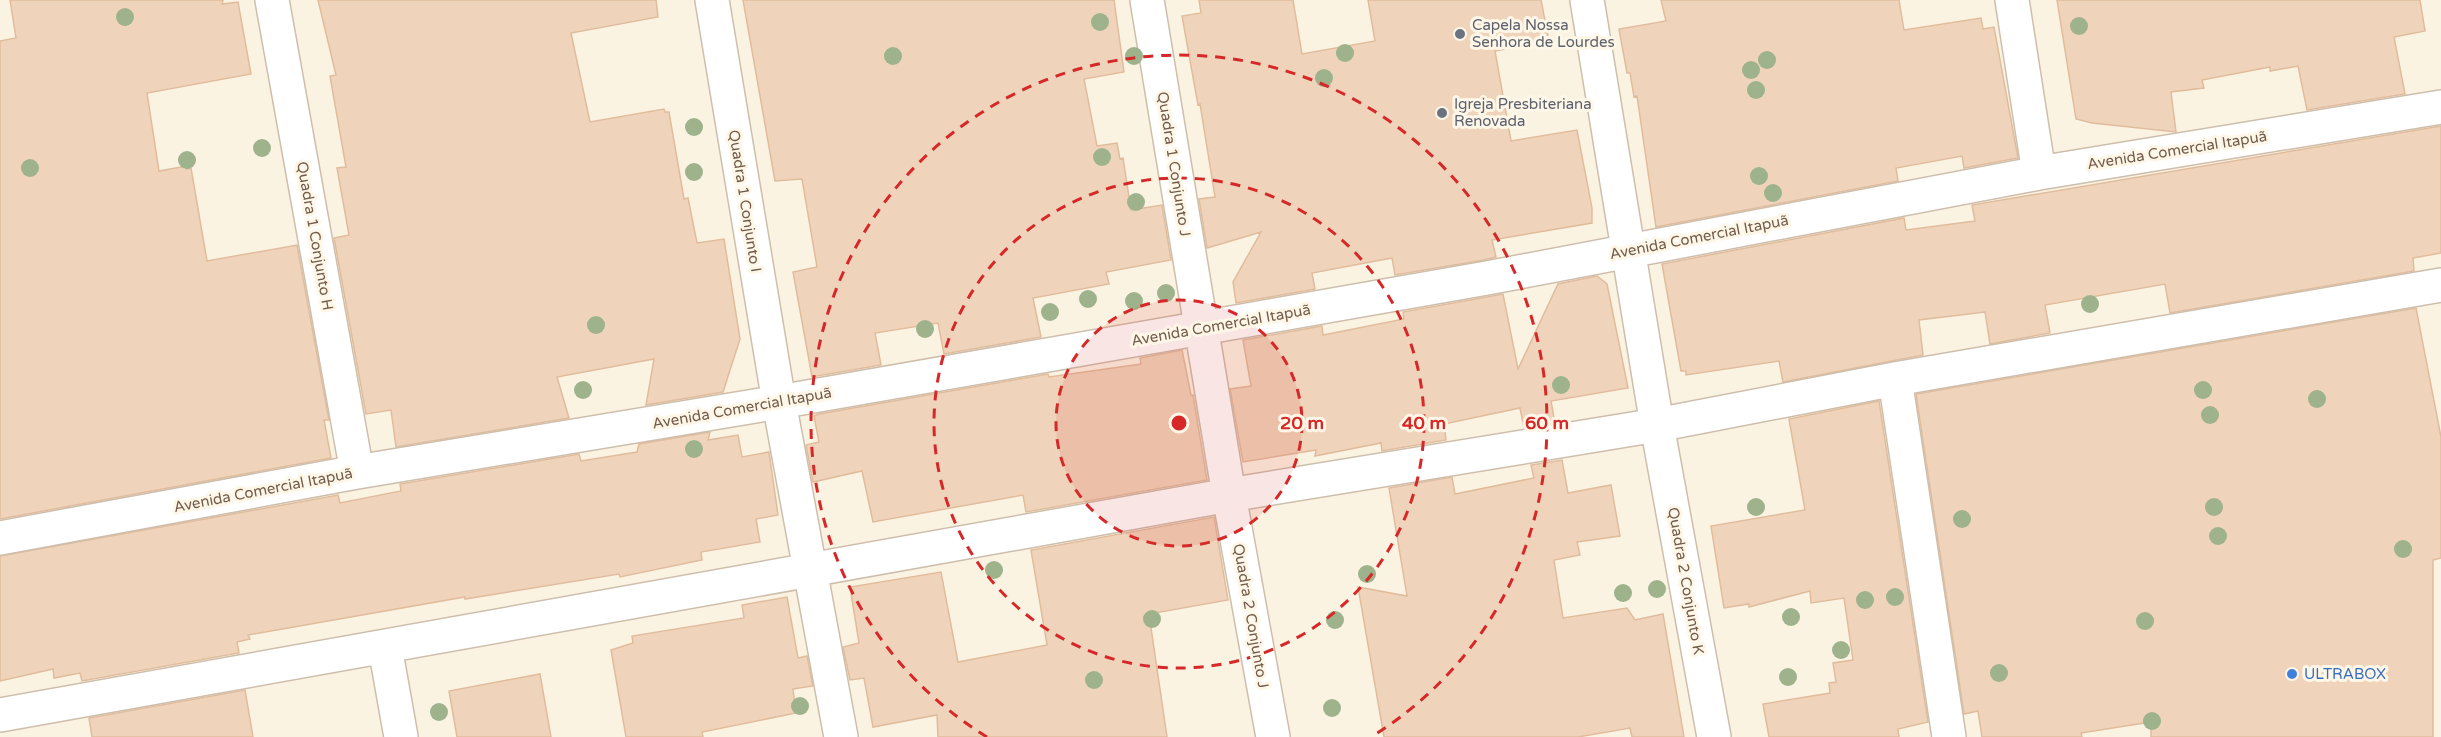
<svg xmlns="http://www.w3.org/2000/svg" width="2441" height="737" viewBox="0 0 2441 737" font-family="'Varela Round',sans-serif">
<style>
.building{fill:#efd4bb;stroke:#e1bc9c;stroke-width:1.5}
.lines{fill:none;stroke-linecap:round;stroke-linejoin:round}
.minor-casing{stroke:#cebeac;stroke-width:36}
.minor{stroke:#fff;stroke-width:33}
.tree{fill:#9eb28c}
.ring{fill:none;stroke:#d62828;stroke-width:3;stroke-dasharray:10 8}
.worship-dot{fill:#6b7280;stroke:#fef7e8;stroke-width:2}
.shop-dot{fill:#3f7fe0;stroke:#fef7e8;stroke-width:2}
.labels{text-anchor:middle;stroke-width:6;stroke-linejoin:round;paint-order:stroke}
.worship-label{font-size:15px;fill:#5b616d;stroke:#fef7e8;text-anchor:start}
.street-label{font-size:15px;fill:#725b4a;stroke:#fef7e8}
.shop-label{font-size:15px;fill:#366cbe;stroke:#fef7e8;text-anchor:start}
.centre{fill:#d62828;stroke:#fef7e8;stroke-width:3}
.ring-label{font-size:18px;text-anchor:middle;font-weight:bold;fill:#d62828;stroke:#fef7e8;stroke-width:6;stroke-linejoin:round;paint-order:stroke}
</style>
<rect width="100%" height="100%" fill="#fbf3e2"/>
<path class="building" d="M10 0H223L222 4 238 2 251 74 147 93 159 171 186 166 187 169 191 168 207 261 297 245 329 420H324L331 458 0 519V41L16 38Z
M318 0H656L658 17 571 33 590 122 664 109 665 112H669L684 199 688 198 697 243 724 239 740 339 723 392 646 405 654 359 557 377 569 418 396 447 391 410 366 414 334 238 349 235 337 168 346 167 330 76 336 75Z
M743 0H1114L1124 72 1084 79 1097 146 1117 143 1120 159 1123 158 1131 210 1162 205 1171 260 1106 272 1109 284 1033 298 1041 337 944 354 938 323 875 333 881 365 812 377 793 272 817 267 802 179 775 181Z
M1199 0H1293L1302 54 1375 41 1368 0H1541L1549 41 1495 51 1511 141 1577 130 1592 208V223L1492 240 1496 257 1484 260 1395 275 1392 258 1312 273 1315 289 1236 303 1233 282 1261 232 1207 248 1199 199 1215 197 1200 104 1198 105 1182 16 1201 13Z
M1661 0H1899L1904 30 1981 18 1983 29 1994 27 2018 158 1964 168 1962 156 1896 168 1898 181 1656 227 1637 96 1634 97 1630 73H1627L1619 29 1666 21Z
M2057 0H2420L2425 31 2394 37 2405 94 2307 110 2298 66 2270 71V67L2202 80 2204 88 2171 92 2176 132 2092 123 2076 119Z
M2441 126V253L2413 258 2414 271 2170 313 2165 284 2045 305 2050 333 1990 344 1985 312 1919 320 1923 355 1783 382 1779 361 1686 375V371H1681L1662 264 1904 218 1906 230 1975 221 1972 205Z
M1597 276 1607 284 1628 388 1551 401 1555 423 1524 428 1520 408 1444 424 1446 440 1382 451 1381 443 1315 456 1316 450 1243 462 1230 389 1251 386 1243 340 1322 326 1323 335 1404 319 1403 312 1503 294 1518 369 1558 284Z
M2416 308 2441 437V558L2433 560V737H2151V722L2081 733 2082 737H1982L1978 711 1964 714 1916 394Z
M1182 350 1191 395H1193L1207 480 1026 512 1023 495 873 522 862 471 813 482 806 445 819 442 814 416 819 414 1048 374 1049 377 1141 364 1140 358Z
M1879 401 1928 722 1898 729 1899 737H1769L1763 704 1830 693 1829 683 1836 682 1833 663 1853 660 1844 598 1811 603 1810 591 1749 607V604L1724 608 1711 526 1805 510 1789 419Z
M710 432 708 440 738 435 742 457 769 452 778 515 756 519 760 542 701 552 702 560 620 577 619 574 465 599V597L248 635 250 639 237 642 239 653 82 681 80 673 54 678 53 669 0 681V556L338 495 340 503 401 491 400 484 579 454 581 461 637 452 639 444Z
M1562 460 1568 493 1611 485 1620 536 1577 542 1580 555 1554 560 1563 618 1627 608 1635 620 1663 614 1684 737H1632L1630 728 1578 737H1384L1358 587 1407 596 1389 488 1452 477 1455 494 1534 478 1531 465Z
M1214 517 1228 600 1149 614 1167 737H938L937 715 873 727 864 678 850 680 843 647 859 643 850 587 941 572 958 662 1047 645 1031 550Z
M787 597 798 658 807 656 813 686 793 689 796 713 702 732 703 737H626L611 650 633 643 632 636 744 618 742 605Z
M540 674 551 737H457L449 691Z
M245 690 253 737H92L89 718Z"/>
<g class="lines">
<defs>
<path id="minor" d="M272 0 357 472
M712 0 779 402 841 737
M1147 0 1229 495 1273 737
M1587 0 1657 425 1714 737
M2012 0 2039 173
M1895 379 1949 737
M0 538 357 472 779 402 1487 278 2039 173 2441 107
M385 647 401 737
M0 715 1229 495 1657 425 1895 379 2441 285"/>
</defs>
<use href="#minor" class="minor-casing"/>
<use href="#minor" class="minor"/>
</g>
<g class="tree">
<circle cx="125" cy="17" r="9"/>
<circle cx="1100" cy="22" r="9"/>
<circle cx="2079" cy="26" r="9"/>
<circle cx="1345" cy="53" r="9"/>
<circle cx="893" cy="56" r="9"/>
<circle cx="1134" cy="56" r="9"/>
<circle cx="1767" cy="60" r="9"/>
<circle cx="1751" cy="70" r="9"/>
<circle cx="1324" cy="78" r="9"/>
<circle cx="1756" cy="90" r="9"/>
<circle cx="694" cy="127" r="9"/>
<circle cx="262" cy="148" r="9"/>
<circle cx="1102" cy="157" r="9"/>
<circle cx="187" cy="160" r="9"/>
<circle cx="30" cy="168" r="9"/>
<circle cx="694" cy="172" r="9"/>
<circle cx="1759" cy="176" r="9"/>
<circle cx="1773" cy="193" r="9"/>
<circle cx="1136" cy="202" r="9"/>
<circle cx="1166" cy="293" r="9"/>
<circle cx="1088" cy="299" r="9"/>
<circle cx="1134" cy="301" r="9"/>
<circle cx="2090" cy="304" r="9"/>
<circle cx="1050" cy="312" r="9"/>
<circle cx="596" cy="325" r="9"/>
<circle cx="925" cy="329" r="9"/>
<circle cx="1561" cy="385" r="9"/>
<circle cx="583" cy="390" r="9"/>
<circle cx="2203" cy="390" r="9"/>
<circle cx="2317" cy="399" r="9"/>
<circle cx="2210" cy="415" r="9"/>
<circle cx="694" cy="449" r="9"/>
<circle cx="1756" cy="507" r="9"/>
<circle cx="2214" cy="507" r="9"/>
<circle cx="1962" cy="519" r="9"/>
<circle cx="2218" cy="536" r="9"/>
<circle cx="2403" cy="549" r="9"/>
<circle cx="994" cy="570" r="9"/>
<circle cx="1367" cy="574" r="9"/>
<circle cx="1657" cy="589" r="9"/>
<circle cx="1623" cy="593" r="9"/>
<circle cx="1895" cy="597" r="9"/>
<circle cx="1865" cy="600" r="9"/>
<circle cx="1791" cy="617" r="9"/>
<circle cx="1152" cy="619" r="9"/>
<circle cx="1335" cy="620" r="9"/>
<circle cx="2145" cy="621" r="9"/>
<circle cx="1841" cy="650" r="9"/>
<circle cx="1999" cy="673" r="9"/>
<circle cx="1788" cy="677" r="9"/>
<circle cx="1094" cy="680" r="9"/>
<circle cx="800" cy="706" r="9"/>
<circle cx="1332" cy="708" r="9"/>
<circle cx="439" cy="712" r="9"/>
<circle cx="2152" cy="721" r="9"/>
</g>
<circle cx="1179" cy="423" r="123" fill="#d62828" fill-opacity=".12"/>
<g class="ring">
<circle cx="1179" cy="423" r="123"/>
<circle cx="1179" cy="423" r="245"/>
<path d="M987 737A368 368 0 1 1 1371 737"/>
</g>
<g class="worship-dot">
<circle cx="1460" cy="34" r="6"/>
<circle cx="1442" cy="113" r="6"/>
</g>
<circle class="shop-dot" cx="2292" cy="674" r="6"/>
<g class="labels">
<g class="worship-label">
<text x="1472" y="30">Capela Nossa<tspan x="1472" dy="17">Senhora de Lourdes</tspan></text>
<text x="1454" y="109">Igreja Presbiteriana<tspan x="1454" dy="17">Renovada</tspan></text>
</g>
<g class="street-label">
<text transform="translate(2177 150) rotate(-9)" y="5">Avenida Comercial Itapuã</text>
<text transform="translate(1174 164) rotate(81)" y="5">Quadra 1 Conjunto J</text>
<text transform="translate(745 201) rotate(81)" y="5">Quadra 1 Conjunto I</text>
<text transform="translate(315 236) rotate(80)" y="5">Quadra 1 Conjunto H</text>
<text transform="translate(1699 237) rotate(-11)" y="5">Avenida Comercial Itapuã</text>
<text transform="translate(1221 325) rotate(-10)" y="5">Avenida Comercial Itapuã</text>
<text transform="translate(742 408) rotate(-10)" y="5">Avenida Comercial Itapuã</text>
<text transform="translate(263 490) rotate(-11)" y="5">Avenida Comercial Itapuã</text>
<text transform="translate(1686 581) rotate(80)" y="5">Quadra 2 Conjunto K</text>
<text transform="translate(1251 616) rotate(80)" y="5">Quadra 2 Conjunto J</text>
</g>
<g class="shop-label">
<text x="2304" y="679">ULTRABOX</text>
</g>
</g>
<circle cx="1179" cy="423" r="9" class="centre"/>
<g class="ring-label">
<text x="1302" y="429">20 m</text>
<text x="1424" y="429">40 m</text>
<text x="1547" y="429">60 m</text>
</g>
</svg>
